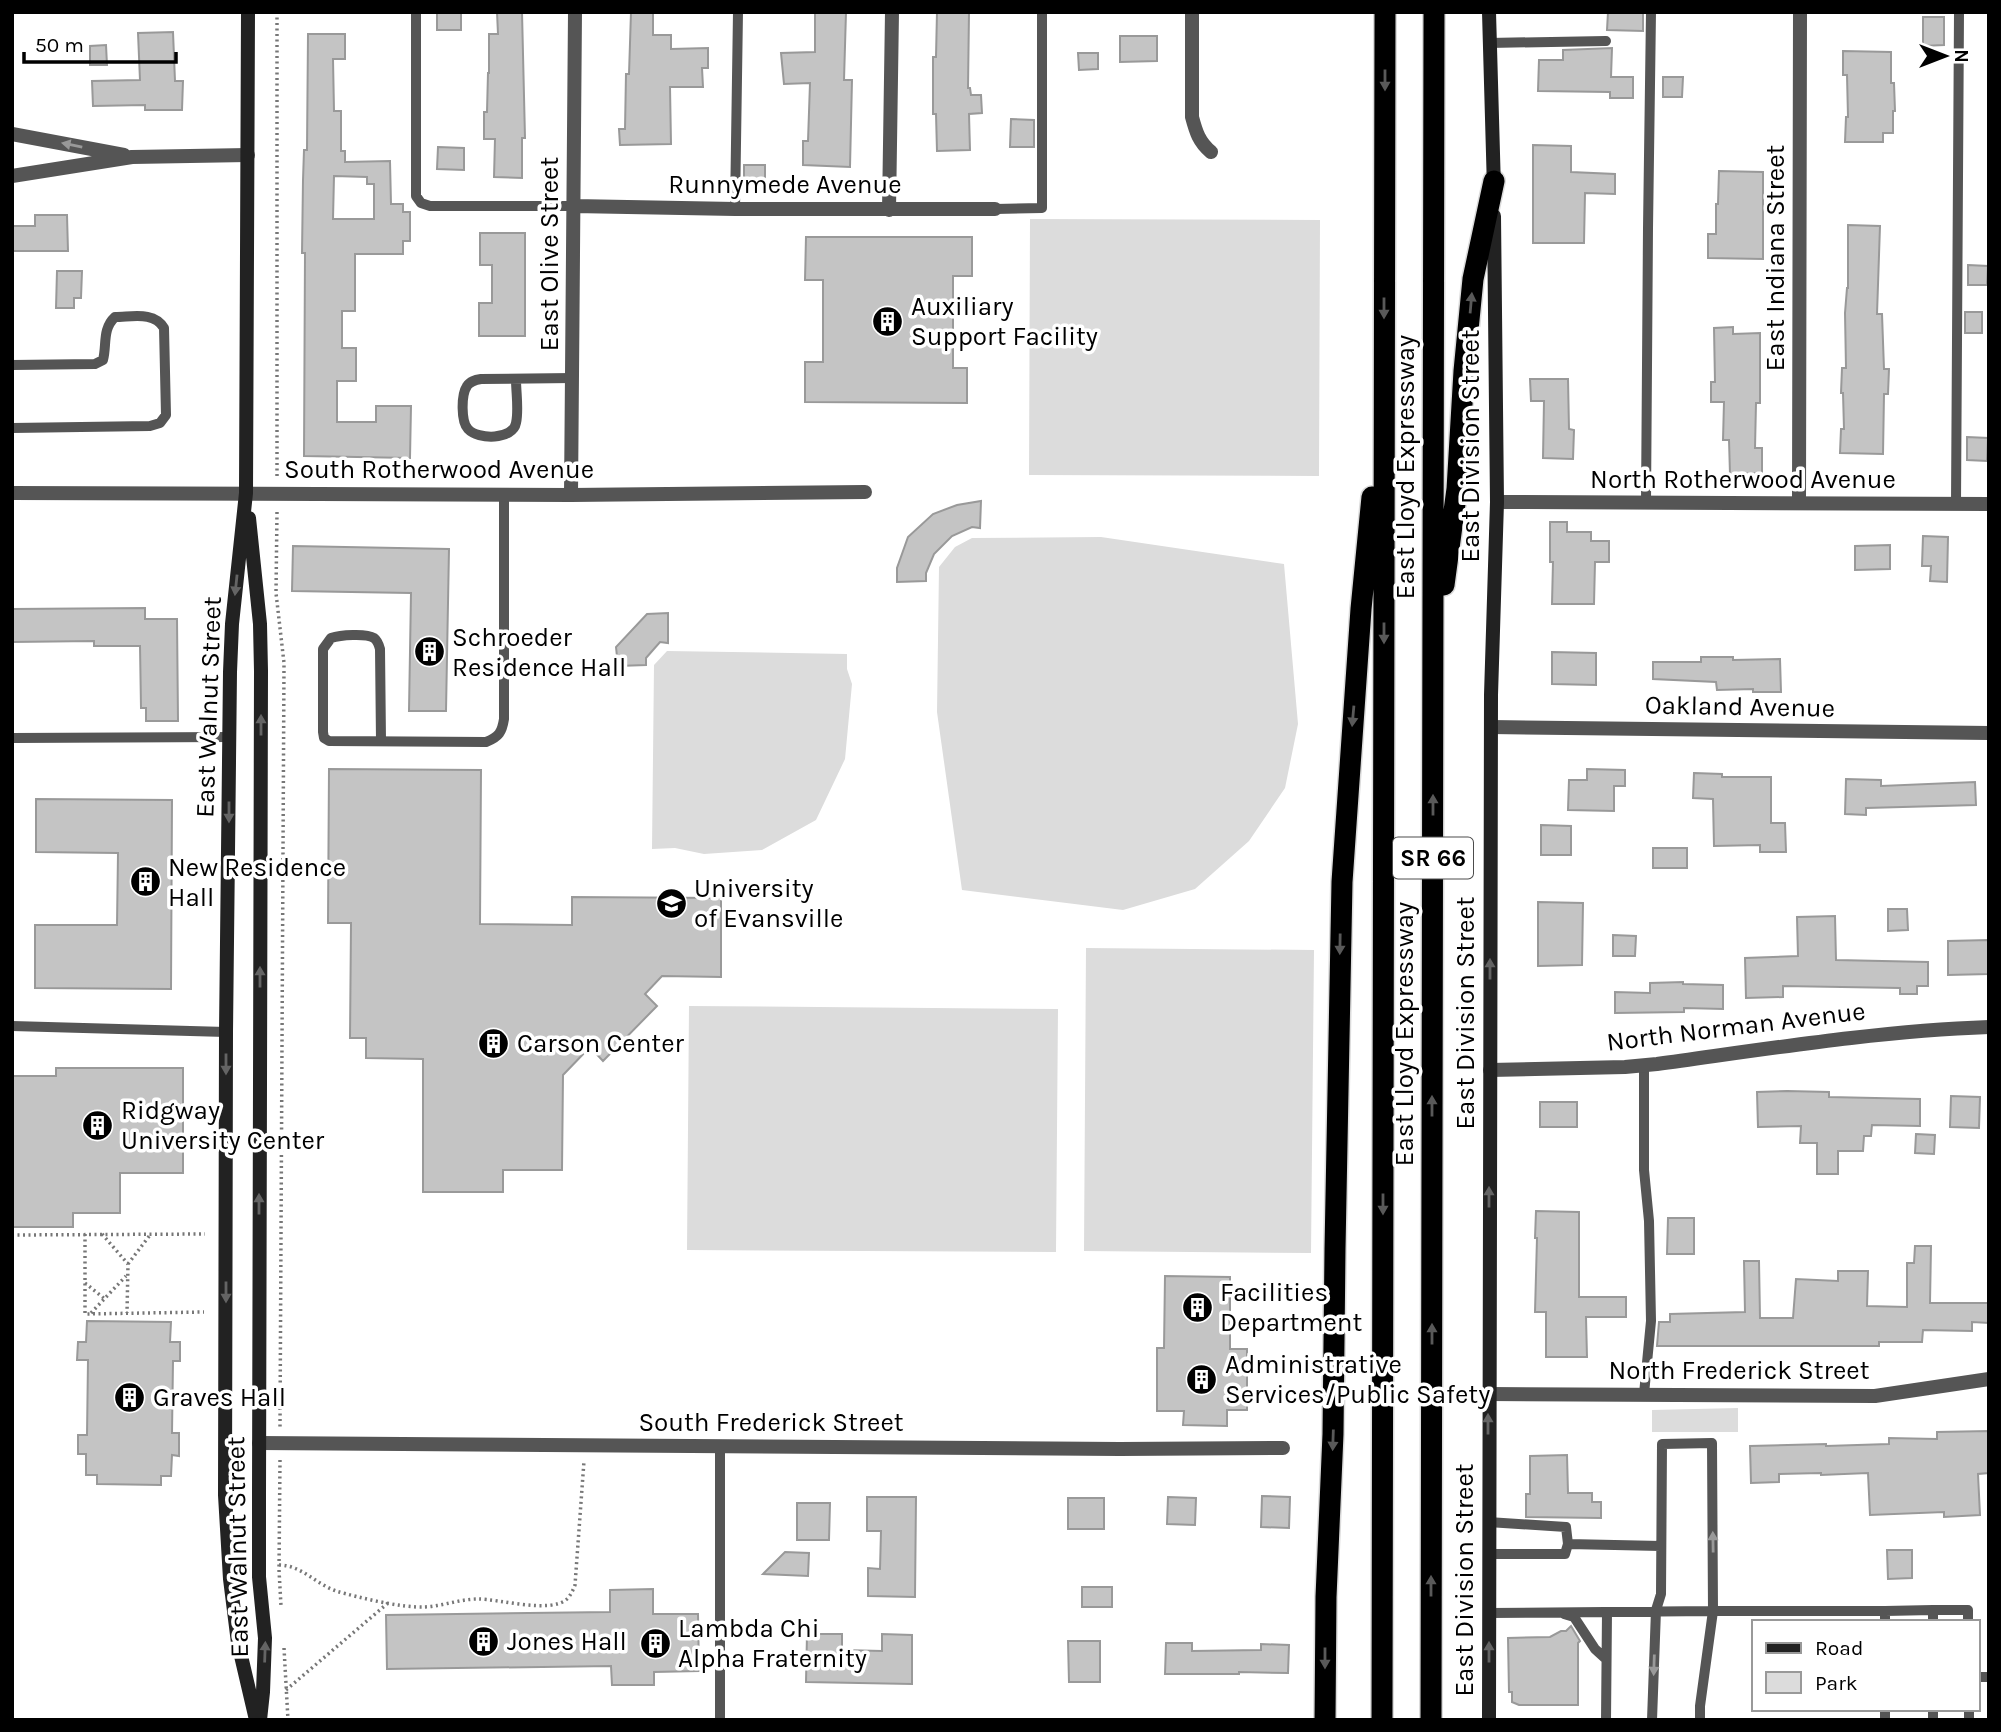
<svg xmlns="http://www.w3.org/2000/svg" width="2001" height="1732" viewBox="0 0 2001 1732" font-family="Karla,sans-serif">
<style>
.green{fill:#dcdcdc}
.building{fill:#c4c4c4;stroke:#999;stroke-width:2;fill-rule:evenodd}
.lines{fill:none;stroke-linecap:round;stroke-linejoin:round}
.highway-casing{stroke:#dbdbdb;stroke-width:24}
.path{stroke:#777;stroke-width:3.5;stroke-dasharray:2 3.5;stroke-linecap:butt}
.lane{stroke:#555;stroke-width:10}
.street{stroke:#555;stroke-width:14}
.secondary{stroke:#222;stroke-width:14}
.highway{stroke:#000;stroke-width:21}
.oneway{fill:#595959}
.oneway2{fill:#999}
.oneway3{fill:#646464}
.labels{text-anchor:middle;stroke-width:7;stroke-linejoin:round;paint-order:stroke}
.shield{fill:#fff;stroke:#4c4c4c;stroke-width:2}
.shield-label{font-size:24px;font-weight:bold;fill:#000}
.street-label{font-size:26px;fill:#000;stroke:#fff}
.poi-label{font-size:26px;fill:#000;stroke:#fff;text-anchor:start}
</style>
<rect width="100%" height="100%" fill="#fff"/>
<path class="green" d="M1030 219 1320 220 1319 476 1029 475Z
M1101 537 1284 564 1298 724 1285 788 1249 841 1195 889 1123 910 962 890 937 712 939 567 955 547 972 538Z
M667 651 847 654V669L852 684 845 759 816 820 762 850 704 854 675 848 652 849 654 665Z
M1086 948 1314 950 1311 1253 1084 1251Z
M689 1006 1058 1009 1056 1252 687 1250Z
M1738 1408V1432H1652V1410Z"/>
<path class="building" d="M437 12H461V30H437Z
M497 12H522L525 138H522V178L494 177 495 139H484V112H487L488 73H489V34H498Z
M631 12H653V35H671V49L708 48V68H702L703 87H670L671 144 620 145 619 129H625L626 74H629Z
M815 12H846L844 80H852L850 167 803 165V141H808L810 83 784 84 781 53 815 52Z
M937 12H969L968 88H970L971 95H981L982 113 969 114 970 150 937 151 936 114H933V57H936Z
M1608 12H1643V31L1607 30Z
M1923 17H1944V45L1923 46Z
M173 32 175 81H183L182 110H145V105L93 106 92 81 140 80 138 33Z
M308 34H345V59H333L334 111H341V151H345V162L390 161 391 204H403V212H410V241H403V254H355V311H342V348H356V381H337V422H376V406H411L410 458 304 456 305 253H302L303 180 304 150H307ZM334 176 367 177V184H374V219H333Z
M1120 36H1157V61L1120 62Z
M106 45 107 65H90V46Z
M1612 48 1611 77H1633V98H1610V92L1538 91 1539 60H1563V50Z
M1843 51 1891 52V83H1894L1895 111H1893V133H1883V142H1845L1846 117H1848L1847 75H1843Z
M1078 53H1098V69L1079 70Z
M1663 77H1683L1682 97H1663Z
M1011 119 1034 120V147H1010Z
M1533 145 1571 146V172L1615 174V194L1585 193 1584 243H1533Z
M438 147 464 148V170L437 169Z
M744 165H765V183H744Z
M1719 171 1763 172V259L1708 258V234H1716V204H1718Z
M35 215H67L68 251H12V226H35Z
M1848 225 1880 226 1877 314H1882L1884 369H1889L1888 394H1884L1883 454 1840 453 1841 429H1844L1843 393H1841L1842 368H1846L1845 313 1847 288H1848Z
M480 233H525V336H479V303H492V265H480Z
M806 237H972V276H953V368H967V403L805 402V362H823V280H805Z
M1968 265 1988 266 1987 285H1968Z
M57 271H82L81 298H74V308H56Z
M1965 312H1982V333H1965Z
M1733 327V334L1760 333V403H1756L1755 448H1762V473L1730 474 1729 440H1723L1724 402H1711V382H1715L1714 328Z
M1530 379H1568L1569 429 1574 430 1573 459 1543 458 1544 401H1531Z
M1967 437 1988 438 1987 461 1967 460Z
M981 501 980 528 972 527 952 536 934 554 926 573V581L897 582V568L908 537 933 514 957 505Z
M1550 522H1567V532H1591V541H1609V562H1595L1594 604H1552L1553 562H1550Z
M1923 536 1948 537 1947 582 1930 581 1931 566H1922Z
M1890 545V569L1855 570V546Z
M293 546 449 549 446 711H409L411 593 292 591Z
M145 608V619H177L178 721H146V708H141L140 646H94V641L12 642V609Z
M668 613V643L660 642 646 658V665L618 666 616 647 647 614Z
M1552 652 1596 653V685L1552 684Z
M1701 657H1733V660L1780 659 1781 692H1753V689L1717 690 1716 682 1653 679V662H1701Z
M329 769 481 770 480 924 572 925V897L721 898V977L662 976 645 994 657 1006 603 1061 590 1047 563 1075 562 1170H503V1192H423V1059L366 1058V1038H350L351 923H328Z
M1587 769 1625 770V786H1614V811L1568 810 1569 780H1587Z
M1694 773 1722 774V777H1771V823H1785L1786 852H1760V845L1714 846 1713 799 1693 798Z
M1846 779 1881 780V786L1975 782 1976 805 1866 808V815L1845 814Z
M36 799 172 800 171 989 35 988V925H117L118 853 36 852Z
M1541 825 1571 826V855H1541Z
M1653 848H1687V868H1653Z
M1538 902 1583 903 1582 965 1538 966Z
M1888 909H1907L1908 930 1888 931Z
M1835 916 1836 960 1928 962V986H1917V994H1900V988L1783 986V997L1746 998 1745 958 1798 956 1797 917Z
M1613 935 1636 936 1635 956H1613Z
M1989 940V974L1948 975V941Z
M1683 982V984L1723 985V1009L1684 1008V1012L1615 1013V992L1650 993V983Z
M56 1068H183V1173H120V1213H73V1227H12V1076H56Z
M1787 1091 1829 1092V1097L1920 1099V1126L1872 1125 1871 1136H1864L1863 1151H1838V1174H1817V1143H1800L1801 1126 1758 1127 1757 1092Z
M1951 1096 1980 1097 1979 1128 1950 1127Z
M1540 1102H1577V1127H1540Z
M1916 1134 1935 1135 1934 1154 1915 1153Z
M1536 1211 1579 1212V1297H1626V1317H1586L1587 1357H1546V1312H1535L1537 1238H1535Z
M1668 1218H1694V1254H1667Z
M1915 1246H1931L1930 1303H1989V1323L1972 1322V1331L1923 1330 1922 1342H1879V1346H1657L1659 1322H1670V1314L1745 1312 1744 1261H1759L1760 1318H1793L1796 1279 1838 1281V1271H1868L1867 1306 1907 1307V1263H1914Z
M1165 1276 1230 1277V1349H1247V1410H1227V1426L1183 1425 1184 1411H1157V1348H1164Z
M87 1321 171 1322 170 1342H180V1361H173L172 1433H179V1456L172 1455 171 1476H161V1485L97 1484V1475H86V1454H78V1435H87L88 1360H77L78 1342H86Z
M1989 1431V1473L1978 1474 1980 1515 1944 1517V1512L1870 1515 1868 1473 1821 1475V1473L1779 1474V1482L1751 1483 1750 1446 1826 1444V1446L1889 1444V1438L1937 1439V1432Z
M1567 1455 1568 1493H1592V1502H1601V1518L1526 1517V1494H1530V1456Z
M1262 1496 1290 1497 1289 1528 1261 1527Z
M867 1497H916L915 1597 868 1596V1568L880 1569 881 1531H867Z
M1168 1497 1196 1498 1195 1525 1167 1524Z
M1068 1498H1104V1529H1068Z
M797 1503H830L829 1540H797Z
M1887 1550H1912V1578L1888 1579Z
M785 1552 809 1553 808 1576 763 1574Z
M1082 1587H1112V1607H1082Z
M653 1589V1614H698L699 1671 654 1672V1685H612L611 1666 387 1669 386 1615 610 1612V1590Z
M1571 1626 1580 1641 1578 1643V1705H1519L1512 1702V1692H1509L1508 1638 1550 1637 1561 1631H1566Z
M807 1634H842V1650L882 1651V1634L912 1635V1684L806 1682Z
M1068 1641H1100V1682H1069Z
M1166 1643H1192V1651L1261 1650V1644L1289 1645 1288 1673 1239 1672V1674H1165Z"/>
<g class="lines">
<defs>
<path id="highway" d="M1444 585 1457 489 1464 371 1473 279 1494 181
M1325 1720 1326 1597 1333 1434 1335 1249 1342 882 1361 609 1372 497
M1382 1720 1385 12
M1431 1720 1434 12"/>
</defs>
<use href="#highway" class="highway-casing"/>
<path class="path" d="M277 12V479
M277 512 276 593 284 663 280 1427
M85 1234V1314L204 1312
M102 1234 128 1264 127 1313
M12 1235 205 1234
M128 1264 150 1235
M85 1283 105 1299
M91 1313 126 1276
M280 1460 279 1570 281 1606
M279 1565C301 1565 316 1584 336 1591 360 1598 402 1608 425 1607 443 1606 460 1599 478 1599 500 1599 550 1614 567 1599 571 1595 573 1590 575 1585L584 1461
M284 1648 288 1720
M286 1690 388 1603"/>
<path class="lane" d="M416 12V196L421 203 430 206H574
M1489 43 1606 41
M735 209 738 12
M995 209 1042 208V12
M12 365 95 364 103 360C107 345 102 329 115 317 132 317 154 311 164 328L166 415 160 423 150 426 12 428
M516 379C516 393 519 410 516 423 513 440 478 440 468 429 461 422 461 395 467 386 470 381 475 380 481 379L573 378
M1646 502 1648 228 1651 12
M1956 504 1959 12
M12 738 230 737
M381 741 380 649C379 645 378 641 374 638 366 633 340 635 331 638L323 649V732L324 738 329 741 486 742C499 737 502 732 504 719V495
M12 1026 226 1032
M1644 1065V1170L1649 1221 1651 1321 1644 1394
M1488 1522 1566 1527 1568 1544 1565 1554H1489
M1568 1544 1661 1546
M1885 1611 1933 1610
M1489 1613 1713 1611 1712 1443 1662 1444 1661 1594 1656 1610 1652 1720
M1564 1614 1574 1617 1595 1649 1606 1659
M1933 1622V1610H1968V1622
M1978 1677H1989
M1885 1709V1720
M1933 1709V1720
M1969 1709V1720
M720 1720V1446
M1606 1720 1607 1612
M1700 1720V1706L1713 1611H1885V1622"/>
<path class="street" d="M1192 12V117C1196 132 1199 142 1211 152
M12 134 124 155
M12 176 132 157 248 155
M574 206 735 209H995
M889 210 892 12
M12 493 571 495 865 492
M571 495 575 12
M1497 502 1989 504
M1799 503 1800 12
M1491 727 1989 733
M1490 1070 1625 1067 1657 1064C1767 1049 1877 1031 1989 1027
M1488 1394 1875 1396 1989 1379
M259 1443 1120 1449 1283 1448"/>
<path class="secondary" d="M248 12 246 493 232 624 230 672 226 1032 225 1495 230 1579 238 1643 256 1720
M1489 12 1494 189
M249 518 260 624 261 671 259 1495V1577L265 1638 263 1692 260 1720
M1489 1720 1491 695 1497 502 1494 216"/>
<use href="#highway" class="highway"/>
</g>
<defs><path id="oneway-solid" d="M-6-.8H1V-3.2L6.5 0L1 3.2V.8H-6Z" transform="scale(1.75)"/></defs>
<g class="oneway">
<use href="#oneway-solid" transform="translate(1385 80) rotate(90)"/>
<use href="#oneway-solid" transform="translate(1471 303) rotate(-85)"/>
<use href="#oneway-solid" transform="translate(1384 308) rotate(90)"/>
<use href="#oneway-solid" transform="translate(1384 633) rotate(90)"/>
<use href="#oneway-solid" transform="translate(1353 716) rotate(95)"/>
<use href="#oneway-solid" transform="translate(1433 805) rotate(-90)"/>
<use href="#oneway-solid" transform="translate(1340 944) rotate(91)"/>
<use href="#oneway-solid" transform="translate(1432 1106) rotate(-90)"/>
<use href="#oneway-solid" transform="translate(1383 1204) rotate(90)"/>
<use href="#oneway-solid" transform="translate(1432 1334) rotate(-90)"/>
<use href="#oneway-solid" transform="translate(1333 1440) rotate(92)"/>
<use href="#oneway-solid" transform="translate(1431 1586) rotate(-90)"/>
<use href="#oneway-solid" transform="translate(1325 1658) rotate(90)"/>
</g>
<g class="oneway2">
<use href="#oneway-solid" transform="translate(72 145) rotate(-168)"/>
<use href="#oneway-solid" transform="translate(1713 1542) rotate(-91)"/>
<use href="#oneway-solid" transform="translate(1654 1665) rotate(92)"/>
</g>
<g class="oneway3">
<use href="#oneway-solid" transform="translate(236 585) rotate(96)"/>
<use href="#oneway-solid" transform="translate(261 725) rotate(-90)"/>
<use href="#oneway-solid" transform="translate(229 812) rotate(90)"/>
<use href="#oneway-solid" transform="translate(1490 969) rotate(-90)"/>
<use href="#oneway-solid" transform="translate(260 977) rotate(-90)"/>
<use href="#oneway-solid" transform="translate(226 1064) rotate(90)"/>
<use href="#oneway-solid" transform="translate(1489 1197) rotate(-90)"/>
<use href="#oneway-solid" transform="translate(259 1204) rotate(-90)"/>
<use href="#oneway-solid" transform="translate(226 1292) rotate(90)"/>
<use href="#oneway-solid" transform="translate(1488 1424) rotate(-90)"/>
<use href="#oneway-solid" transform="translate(265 1652) rotate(-88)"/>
<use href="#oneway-solid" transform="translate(1489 1652) rotate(-90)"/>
</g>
<defs>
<symbol id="building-disc" viewBox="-11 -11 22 22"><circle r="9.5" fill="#000" stroke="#fff"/><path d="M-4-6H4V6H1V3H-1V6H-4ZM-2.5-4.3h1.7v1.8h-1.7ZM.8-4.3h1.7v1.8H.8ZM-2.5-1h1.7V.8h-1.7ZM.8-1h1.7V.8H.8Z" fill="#fff"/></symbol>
<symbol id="university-disc" viewBox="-11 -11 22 22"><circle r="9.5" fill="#000" stroke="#fff"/><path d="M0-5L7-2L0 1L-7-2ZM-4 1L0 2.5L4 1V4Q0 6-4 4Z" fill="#fff"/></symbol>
</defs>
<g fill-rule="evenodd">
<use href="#building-disc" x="870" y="304" width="35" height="35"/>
<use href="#building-disc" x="412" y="634" width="35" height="35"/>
<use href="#building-disc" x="128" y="864" width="35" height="35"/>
<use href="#university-disc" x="654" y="886" width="35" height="35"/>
<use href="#building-disc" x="476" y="1026" width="35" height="35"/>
<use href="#building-disc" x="80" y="1108" width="35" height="35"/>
<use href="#building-disc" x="1180" y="1290" width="35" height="35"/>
<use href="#building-disc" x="1184" y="1362" width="35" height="35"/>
<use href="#building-disc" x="112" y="1380" width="35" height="35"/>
<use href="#building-disc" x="466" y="1624" width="35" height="35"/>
<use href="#building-disc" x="638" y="1626" width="35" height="35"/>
</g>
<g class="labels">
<rect class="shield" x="1393" y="837.5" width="80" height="41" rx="5"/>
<g class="shield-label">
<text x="1433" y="866">SR 66</text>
</g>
<g class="street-label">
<text x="785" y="193">Runnymede Avenue</text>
<text transform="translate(549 254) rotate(-90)" y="9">East Olive Street</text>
<text transform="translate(1775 258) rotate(-90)" y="9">East Indiana Street</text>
<text transform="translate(1470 446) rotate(-90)" y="9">East Division Street</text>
<text transform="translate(1405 467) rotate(-90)" y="9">East Lloyd Expressway</text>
<text x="439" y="478">South Rotherwood Avenue</text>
<text x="1743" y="488">North Rotherwood Avenue</text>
<text transform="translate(1740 706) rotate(1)" y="9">Oakland Avenue</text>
<text transform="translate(208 707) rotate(-88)" y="9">East Walnut Street</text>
<text transform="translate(1465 1013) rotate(-90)" y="9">East Division Street</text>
<text transform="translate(1736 1026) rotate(-7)" y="9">North Norman Avenue</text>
<text transform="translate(1404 1034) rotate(-90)" y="9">East Lloyd Expressway</text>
<text x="1739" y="1379">North Frederick Street</text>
<text x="771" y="1431">South Frederick Street</text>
<text transform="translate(237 1547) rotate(-91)" y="9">East Walnut Street</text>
<text transform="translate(1464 1580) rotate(-90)" y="9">East Division Street</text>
</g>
<g class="poi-label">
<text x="911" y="315">Auxiliary<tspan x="911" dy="30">Support Facility</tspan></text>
<text x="452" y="646">Schroeder<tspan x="452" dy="30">Residence Hall</tspan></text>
<text x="168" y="876">New Residence<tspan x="168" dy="30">Hall</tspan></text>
<text x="694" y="897">University<tspan x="694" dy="30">of Evansville</tspan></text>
<text x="517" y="1052">Carson Center</text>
<text x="121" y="1119">Ridgway<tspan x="121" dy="30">University Center</tspan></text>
<text x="1220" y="1301">Facilities<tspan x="1220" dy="30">Department</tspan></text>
<text x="1225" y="1373">Administrative<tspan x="1225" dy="30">Services/Public Safety</tspan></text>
<text x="153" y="1406">Graves Hall</text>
<text x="678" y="1637">Lambda Chi<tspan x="678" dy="30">Alpha Fraternity</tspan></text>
<text x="507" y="1650">Jones Hall</text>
</g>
</g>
<rect width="2001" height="1732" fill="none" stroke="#000000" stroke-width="28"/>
<rect x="1752" y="1620" width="228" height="91" fill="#ffffff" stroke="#999999" stroke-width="2"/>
<rect x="1766" y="1643" width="35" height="10" fill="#222222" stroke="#999999" stroke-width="2"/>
<text x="1815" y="1655" font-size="21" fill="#000000">Road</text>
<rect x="1766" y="1672" width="35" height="21" fill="#dcdcdc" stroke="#999999" stroke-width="2"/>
<text x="1815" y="1690" font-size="21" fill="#000000">Park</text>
<g transform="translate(1945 56) rotate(90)" stroke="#ffffff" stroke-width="5" paint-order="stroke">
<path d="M0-5L12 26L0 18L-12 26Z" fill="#000000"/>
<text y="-10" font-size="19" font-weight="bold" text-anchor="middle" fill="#000000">N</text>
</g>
<path d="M24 52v10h152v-10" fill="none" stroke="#000000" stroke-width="3.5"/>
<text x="35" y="52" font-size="21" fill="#000000" stroke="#ffffff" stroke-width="5" paint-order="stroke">50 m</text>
</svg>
